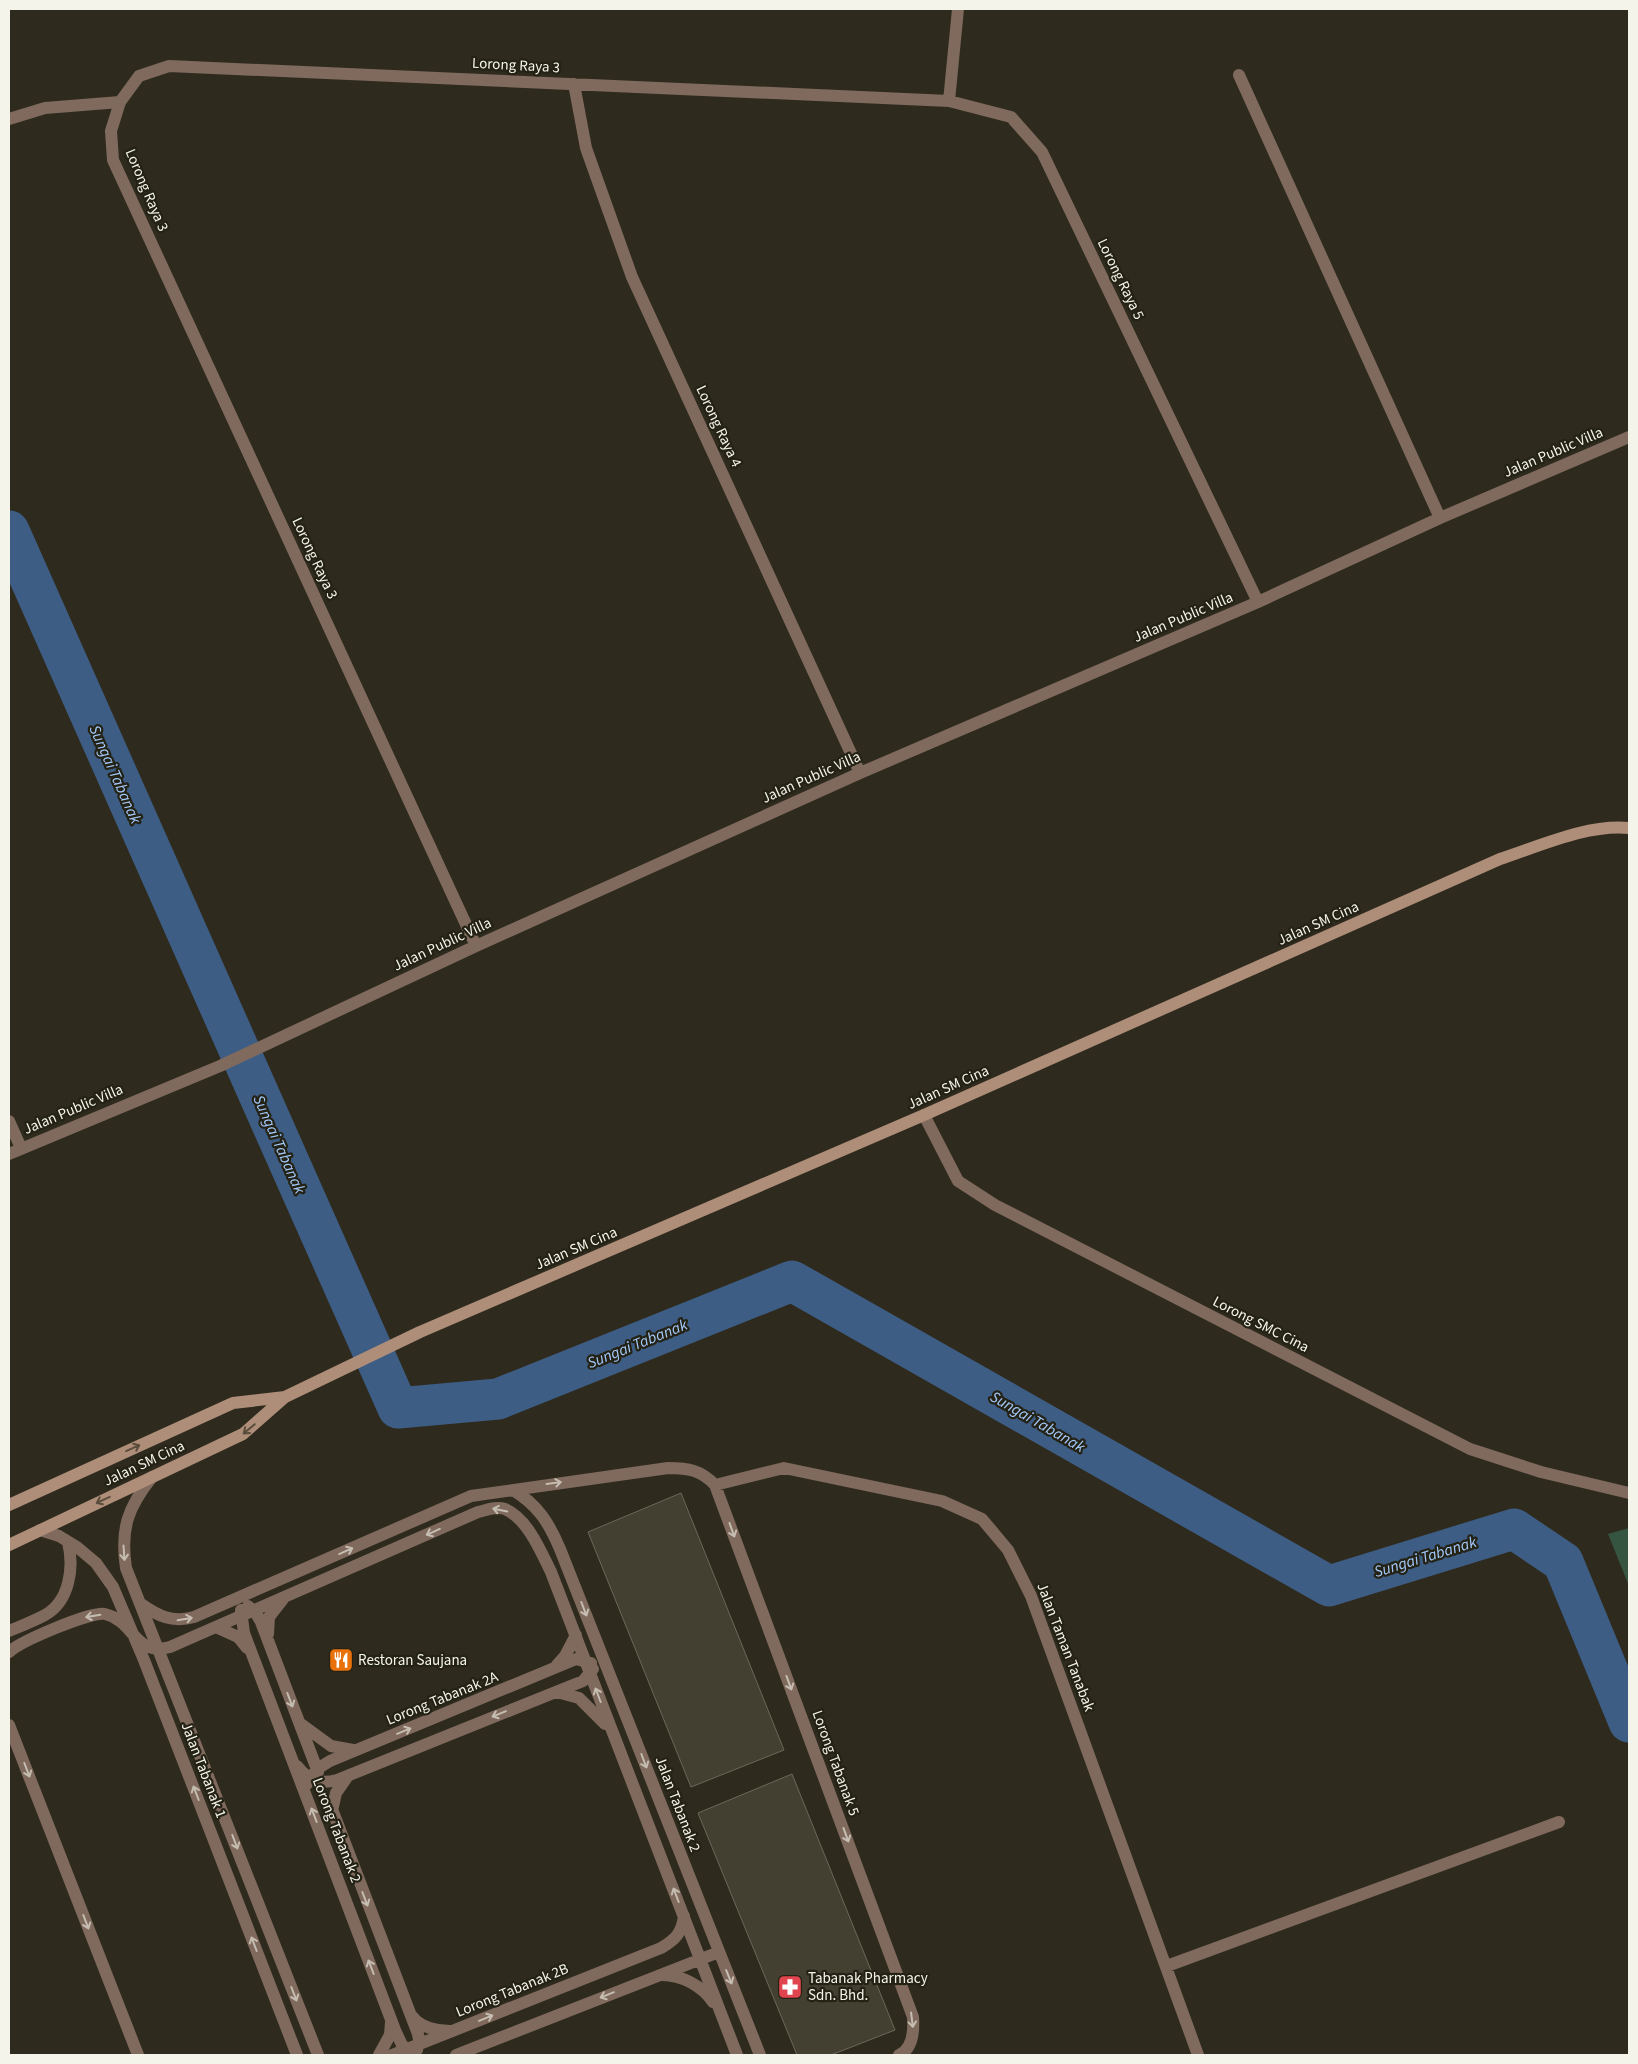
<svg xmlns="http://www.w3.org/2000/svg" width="1638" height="2064" viewBox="0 0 1638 2064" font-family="'Source Sans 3',sans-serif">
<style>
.grass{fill:#355540}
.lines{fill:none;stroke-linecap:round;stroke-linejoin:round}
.canal{stroke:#3e5d84;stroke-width:41}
.building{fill:#434032;stroke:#6b6859}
.lane{stroke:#7f6a5d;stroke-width:12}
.street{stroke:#7f6a5d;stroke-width:12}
.secondary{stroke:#ae8d79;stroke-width:12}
.oneway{stroke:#5b4d3c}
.oneway2{stroke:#c6bdb2}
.labels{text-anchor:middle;stroke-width:4.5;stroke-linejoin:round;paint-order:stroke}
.street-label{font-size:15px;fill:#f5f4eb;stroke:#242214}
.poi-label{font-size:15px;fill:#f5f4eb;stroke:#242214;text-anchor:start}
.water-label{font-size:16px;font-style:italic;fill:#a3cafc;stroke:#242214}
</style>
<rect width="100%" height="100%" fill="#2e2b1e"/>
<path class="grass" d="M1629 1528V1586L1608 1534Z"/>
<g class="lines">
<path class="canal" d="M9 531 398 1408 498 1399 792 1281 1329 1586 1514 1529 1563 1562 1629 1722"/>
</g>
<path class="building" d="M681 1493 784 1750 691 1787 588 1532Z
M792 1774 895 2030 831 2055H797L698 1813Z"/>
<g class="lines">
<path class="lane" d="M9 119 45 108 120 102
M924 1115 958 1181 995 1205 1470 1449 1541 1472 1629 1493"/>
<path class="street" d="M958 9 949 101 1011 117 1042 152 1258 602
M1239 75 1440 518
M574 84 586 148 632 277 860 773
M476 946 113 160 111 131 120 102 139 76 169 66 949 101
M9 1121 21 1148
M9 1154 220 1066 476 946 860 773 1258 602 1440 518 1629 437
M152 1477C128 1507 120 1529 126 1568L318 2055
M715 1485 784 1468 942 1501 982 1519 1008 1550 1031 1596 1198 2055
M513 1490C538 1505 549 1523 560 1549L760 2055
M40 1530 59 1536 77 1547 96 1563 113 1587 144 1660 297 2055
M141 1604C158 1616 172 1623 194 1617L471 1496 668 1468C688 1468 701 1470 715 1485L913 2017C914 2031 913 2049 899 2055
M248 1606 257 1615 261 1622 318 1772
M241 1610 244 1633 395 2030 402 2045 413 2055
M216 1627 238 1637 247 1648
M9 1631C21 1626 34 1621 45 1615 70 1601 74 1567 68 1542
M268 1634 269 1617 283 1599
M9 1652C21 1641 91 1611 105 1614 135 1621 134 1657 170 1647L478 1512C487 1510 496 1506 505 1509 528 1519 541 1552 551 1572L737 2055
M557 1665 565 1656 576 1635
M557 1692 579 1698 605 1724
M301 1724 331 1746 353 1750
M9 1725 138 2055
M297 1766C308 1780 319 1785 337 1780L583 1681 593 1669
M306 1785 317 1769 330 1761 576 1659 591 1663
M330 1804 418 2034 419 2040 417 2050
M332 1811 336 1793 347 1777
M1167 1966 1559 1822
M662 1975C682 1975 702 1986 713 2002
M412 2016C421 2028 435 2030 450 2031
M379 2055 390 2035 391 2022
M392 2055 661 1948C675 1940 682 1933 684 1916
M456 2055 719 1952"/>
<path class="secondary" d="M9 1505 233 1403 285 1397
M9 1545 243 1434 285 1397 420 1332 924 1115 1500 859C1540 846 1587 824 1629 828"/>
</g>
<defs><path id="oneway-shaft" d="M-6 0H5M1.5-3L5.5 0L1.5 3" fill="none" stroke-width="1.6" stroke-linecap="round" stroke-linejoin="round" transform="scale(1.25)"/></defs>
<g class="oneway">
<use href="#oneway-shaft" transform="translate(249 1429) rotate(140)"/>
<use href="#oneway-shaft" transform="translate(133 1448) rotate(-24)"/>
<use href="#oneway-shaft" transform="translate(103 1500) rotate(155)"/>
</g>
<g class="oneway2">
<use href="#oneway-shaft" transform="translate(554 1483) rotate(-8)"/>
<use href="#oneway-shaft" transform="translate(500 1510) rotate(-168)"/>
<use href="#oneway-shaft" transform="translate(732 1530) rotate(70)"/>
<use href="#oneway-shaft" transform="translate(433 1532) rotate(156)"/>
<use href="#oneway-shaft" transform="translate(346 1551) rotate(-24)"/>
<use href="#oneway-shaft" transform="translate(124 1553) rotate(86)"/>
<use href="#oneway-shaft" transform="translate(584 1609) rotate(69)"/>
<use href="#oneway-shaft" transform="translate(93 1616) rotate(171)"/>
<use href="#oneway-shaft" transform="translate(185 1619) rotate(-10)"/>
<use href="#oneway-shaft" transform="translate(789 1683) rotate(70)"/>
<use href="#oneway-shaft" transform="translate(598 1695) rotate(-111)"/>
<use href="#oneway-shaft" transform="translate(290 1700) rotate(69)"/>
<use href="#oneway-shaft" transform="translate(499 1714) rotate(158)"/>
<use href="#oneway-shaft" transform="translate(404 1731) rotate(-22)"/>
<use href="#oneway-shaft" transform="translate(644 1761) rotate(69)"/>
<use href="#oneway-shaft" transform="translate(27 1770) rotate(69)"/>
<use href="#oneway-shaft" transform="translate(196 1793) rotate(-111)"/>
<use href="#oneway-shaft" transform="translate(314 1815) rotate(-111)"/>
<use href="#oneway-shaft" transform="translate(846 1835) rotate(70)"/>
<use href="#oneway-shaft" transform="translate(235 1842) rotate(69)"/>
<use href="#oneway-shaft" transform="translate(676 1895) rotate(-111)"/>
<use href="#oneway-shaft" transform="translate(365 1899) rotate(69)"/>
<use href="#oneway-shaft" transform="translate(86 1922) rotate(69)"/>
<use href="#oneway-shaft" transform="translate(254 1944) rotate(-111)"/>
<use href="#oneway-shaft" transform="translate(371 1967) rotate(-111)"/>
<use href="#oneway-shaft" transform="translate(729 1977) rotate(68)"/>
<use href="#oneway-shaft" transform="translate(294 1994) rotate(69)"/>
<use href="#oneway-shaft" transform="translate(607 1995) rotate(158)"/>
<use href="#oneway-shaft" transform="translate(486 2018) rotate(-22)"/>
<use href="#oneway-shaft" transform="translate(912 2020) rotate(83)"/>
</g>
<defs>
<symbol id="restaurant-square" viewBox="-11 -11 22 22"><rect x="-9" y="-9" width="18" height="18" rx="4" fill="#e8710a" stroke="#242214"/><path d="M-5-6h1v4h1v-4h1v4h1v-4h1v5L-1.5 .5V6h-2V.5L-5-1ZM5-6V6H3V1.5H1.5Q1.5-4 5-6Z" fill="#fff"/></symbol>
<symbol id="pharmacy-square" viewBox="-11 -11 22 22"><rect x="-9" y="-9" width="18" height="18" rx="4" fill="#e0444e" stroke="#242214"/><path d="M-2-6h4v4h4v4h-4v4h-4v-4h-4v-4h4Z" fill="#fff"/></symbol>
</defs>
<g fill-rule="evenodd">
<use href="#restaurant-square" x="327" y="1646" width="28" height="28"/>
<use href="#pharmacy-square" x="776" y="1973" width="28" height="28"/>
</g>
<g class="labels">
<g class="street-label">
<text transform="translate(516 65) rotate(3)" y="5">Lorong Raya 3</text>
<text transform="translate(147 190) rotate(67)" y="5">Lorong Raya 3</text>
<text transform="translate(1121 279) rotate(64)" y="5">Lorong Raya 5</text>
<text transform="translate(719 426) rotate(65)" y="5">Lorong Raya 4</text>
<text transform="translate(1553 452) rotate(-23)" y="5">Jalan Public Villa</text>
<text transform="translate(315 558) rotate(65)" y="5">Lorong Raya 3</text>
<text transform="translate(1183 617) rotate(-23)" y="5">Jalan Public Villa</text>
<text transform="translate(811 777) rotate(-24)" y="5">Jalan Public Villa</text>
<text transform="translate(1318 923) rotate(-24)" y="5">Jalan SM Cina</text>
<text transform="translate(442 944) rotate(-25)" y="5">Jalan Public Villa</text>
<text transform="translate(948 1087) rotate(-24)" y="5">Jalan SM Cina</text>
<text transform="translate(73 1109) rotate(-23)" y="5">Jalan Public Villa</text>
<text transform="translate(576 1248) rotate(-23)" y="5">Jalan SM Cina</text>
<text transform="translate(1261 1324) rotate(27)" y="5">Lorong SMC Cina</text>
<text transform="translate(144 1463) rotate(-25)" y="5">Jalan SM Cina</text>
<text transform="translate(1066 1647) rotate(69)" y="5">Jalan Taman Tanabak</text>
<text transform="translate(442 1698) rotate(-22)" y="5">Lorong Tabanak 2A</text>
<text transform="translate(836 1763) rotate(70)" y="5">Lorong Tabanak 5</text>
<text transform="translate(204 1770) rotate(69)" y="5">Jalan Tabanak 1</text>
<text transform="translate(678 1804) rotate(69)" y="5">Jalan Tabanak 2</text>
<text transform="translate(337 1830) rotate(69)" y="5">Lorong Tabanak 2</text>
<text transform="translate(512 1990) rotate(-22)" y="5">Lorong Tabanak 2B</text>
</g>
<g class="poi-label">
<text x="358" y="1665">Restoran Saujana</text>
<text x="808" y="1983">Tabanak Pharmacy<tspan x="808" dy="17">Sdn. Bhd.</tspan></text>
</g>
<g class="water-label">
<text transform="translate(116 774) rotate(66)" y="6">Sungai Tabanak</text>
<text transform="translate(280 1144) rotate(66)" y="6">Sungai Tabanak</text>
<text transform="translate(637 1343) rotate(-22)" y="6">Sungai Tabanak</text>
<text transform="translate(1038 1421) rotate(30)" y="6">Sungai Tabanak</text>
<text transform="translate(1425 1556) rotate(-17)" y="6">Sungai Tabanak</text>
</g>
</g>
<rect width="1638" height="2064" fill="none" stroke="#f5f4eb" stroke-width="20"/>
</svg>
